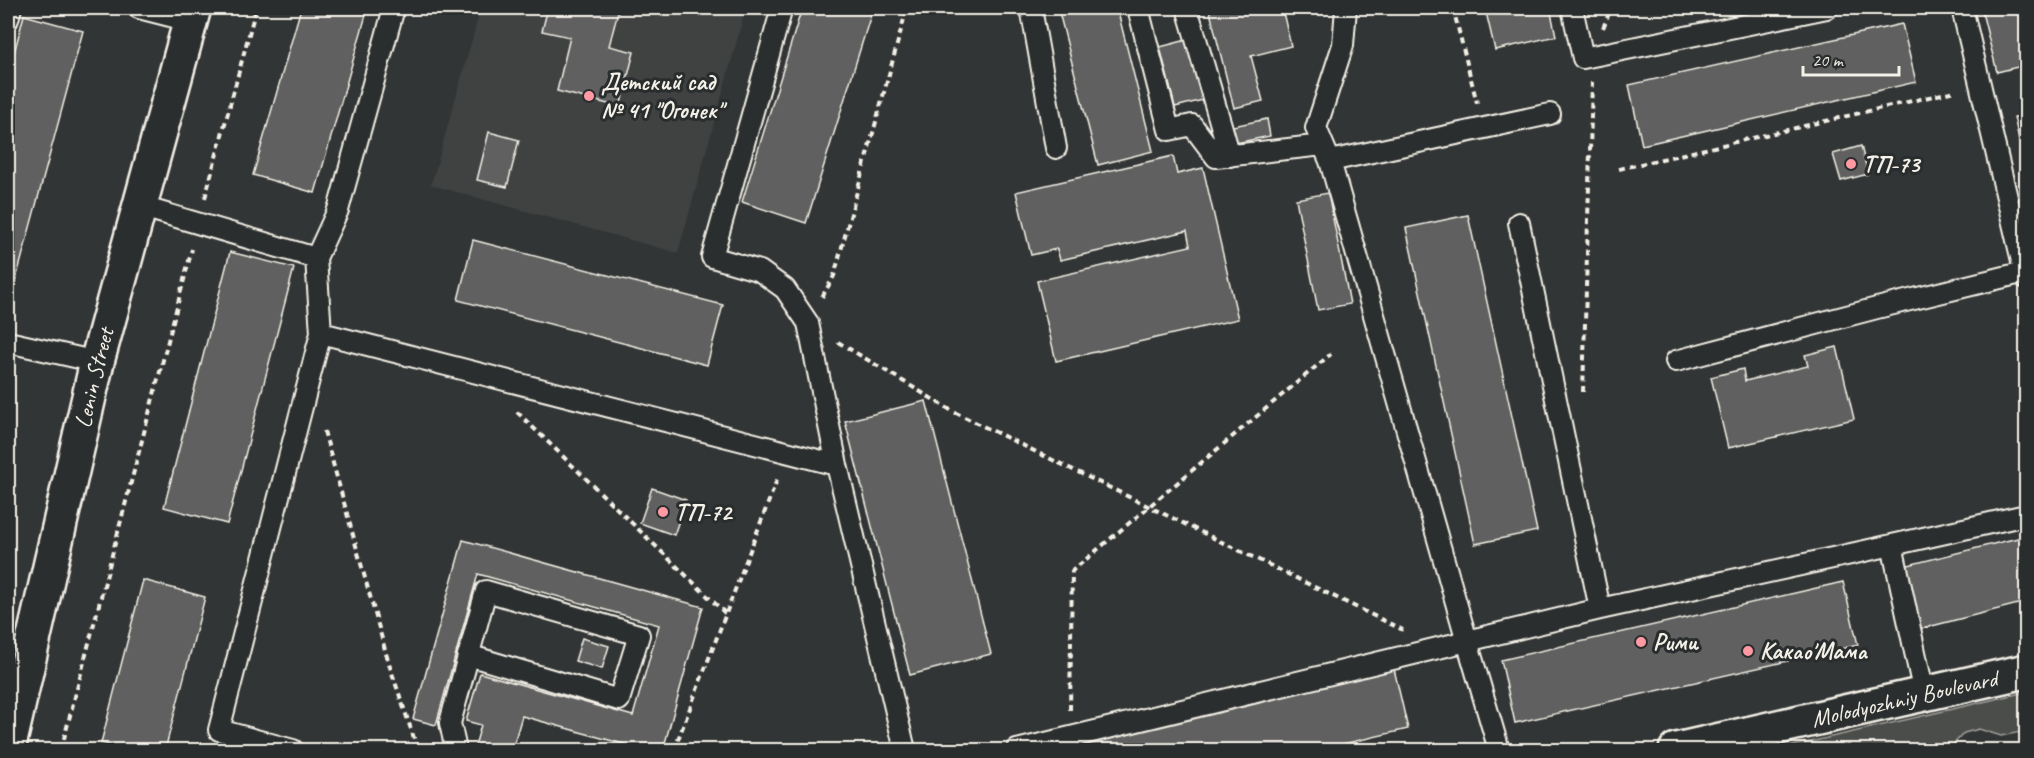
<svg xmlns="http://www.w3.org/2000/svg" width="2034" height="758" viewBox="0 0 2034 758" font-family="Caveat,sans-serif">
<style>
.built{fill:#404242}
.green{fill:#4b4d4c;stroke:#a09f9a;stroke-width:1.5}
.building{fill:#5f605f;stroke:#f4f1e8;stroke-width:1.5}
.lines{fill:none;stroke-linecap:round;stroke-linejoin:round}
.lane-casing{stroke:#f4f1e8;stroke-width:24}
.secondary-casing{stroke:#f4f1e8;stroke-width:38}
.path{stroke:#f4f1e8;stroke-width:4;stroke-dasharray:6 4.5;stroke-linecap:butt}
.lane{stroke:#2a2d2e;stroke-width:20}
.secondary{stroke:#2a2d2e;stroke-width:33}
.poi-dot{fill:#ff9aa2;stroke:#2a2d2e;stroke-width:2}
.labels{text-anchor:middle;stroke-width:6;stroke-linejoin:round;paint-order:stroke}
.poi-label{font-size:24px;font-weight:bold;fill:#f4f1e8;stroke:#2a2d2e;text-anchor:start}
.street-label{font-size:24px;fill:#f4f1e8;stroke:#2a2d2e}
</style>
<rect width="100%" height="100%" fill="#323535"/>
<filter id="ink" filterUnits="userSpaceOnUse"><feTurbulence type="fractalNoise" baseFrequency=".0167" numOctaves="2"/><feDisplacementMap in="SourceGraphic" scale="12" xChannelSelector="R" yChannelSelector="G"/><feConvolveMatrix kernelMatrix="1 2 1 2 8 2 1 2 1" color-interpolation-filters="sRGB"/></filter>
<g filter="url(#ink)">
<path class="built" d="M481 8H746L678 253 431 185Z"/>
<path class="green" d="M2026 692V731L2001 736 1979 729 1964 733 1948 750H1789L1788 747Z"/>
<path class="building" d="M301 8H368L315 193 253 175Z
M548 8H619L609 46 634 52 620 107 557 91 570 37 542 31Z
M802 8H873L806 223 742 202Z
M1058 8H1117L1153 151 1098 165Z
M1209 8H1282L1291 46 1251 56 1263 101 1234 108Z
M1485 8H1550L1556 36 1495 50Z
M1981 8H2026V65L1997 72Z
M24 15 83 31 15 283 8 281V76Z
M1902 24 1916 82 1642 145 1629 85Z
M1187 40 1203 100 1175 107 1160 47Z
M2026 115V171L2014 117Z
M1267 119 1270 136 1236 143 1233 126Z
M489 132 519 140 507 187 477 180Z
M1861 146 1868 174 1841 181 1833 154Z
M1173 156 1177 174 1203 168 1238 319 1056 361 1037 281 1190 246 1187 231 1060 260 1057 249 1031 255 1016 192Z
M1328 193 1350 304 1318 310 1296 199Z
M1468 215 1537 531 1475 544 1406 228Z
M473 240 723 305 707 365 458 300Z
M230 252 294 268 227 524 164 507Z
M1837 347 1854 419 1728 448 1711 377 1743 369 1745 381 1808 366 1805 355Z
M926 401 991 654 910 675 845 421Z
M652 488 686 500 674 535 640 523Z
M2026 536V602L1920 629 1904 566Z
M463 540 703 607 663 750H645L522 716 512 750H491L475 746 481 725 466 721 480 673 633 716 659 625 478 574 436 725 413 719Z
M143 580 205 597 165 750H132L101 743Z
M1843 582 1858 645 1515 723 1501 660Z
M582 638 609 646 602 669 575 661Z
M1394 669 1408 729 1317 750H1077L1075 744Z"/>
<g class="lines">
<defs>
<path id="lane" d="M139 8 190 21
M782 8 712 257 760 271 785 289 808 323 837 465
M1031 8 1056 148
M1138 8 1169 130 1192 125 1216 157 1323 145
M1187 8 1230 156
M1346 8 1343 45 1316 128 1330 161 1467 641 1600 609 1892 545
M1572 8 1583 58 1827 8
M1962 8 2026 278
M8 19 11 8
M1330 161 1550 114
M139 206 316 258 321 333 219 730 293 750
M1519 223 1600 609
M316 258 338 210 394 8
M321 333 837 465 905 750
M8 342 97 362
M1676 361 1877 308 2025 272
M1924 694 1892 545 2026 515
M456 750 450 723 486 591 639 635 619 700 468 655
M1017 750 1467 641 1499 750"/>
<g id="secondary">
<path id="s1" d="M8 750 97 362 194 8"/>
<path id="s2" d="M1676 750 2026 671"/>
</g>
</defs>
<use href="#lane" class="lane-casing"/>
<use href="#secondary" class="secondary-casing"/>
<path class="path" d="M1453 8 1477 103
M1603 28 1611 8
M1619 169 1955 91
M205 198 256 8
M822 297 834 276 907 8
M838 342 954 412 1403 630
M1583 392 1592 82
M517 412 726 614
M324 431 389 664 418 750
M1070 710 1072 571 1331 354
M61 750 192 249
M674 750 778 477"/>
<use href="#lane" class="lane"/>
<use href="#secondary" class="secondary"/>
</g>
</g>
<g class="poi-dot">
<circle cx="589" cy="96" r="6"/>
<circle cx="1851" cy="164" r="6"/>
<circle cx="663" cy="512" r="6"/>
<circle cx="1641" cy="642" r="6"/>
<circle cx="1748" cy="651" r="6"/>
</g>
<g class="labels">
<g class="poi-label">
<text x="601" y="90">Детский сад<tspan x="601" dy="28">№ 41 "Огонек"</tspan></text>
<text x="1863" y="172">ТП-73</text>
<text x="675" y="520">ТП-72</text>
<text x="1653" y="650">Рими</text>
<text x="1760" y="659">Какао'Мама</text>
</g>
<g class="street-label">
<text dy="8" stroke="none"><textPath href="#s1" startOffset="382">Lenin Street</textPath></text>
<text dy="8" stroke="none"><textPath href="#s2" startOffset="234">Molodyozhniy Boulevard</textPath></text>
</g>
</g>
<rect width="2034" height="758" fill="none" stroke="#2a2d2e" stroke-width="30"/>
<rect x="15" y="15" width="2004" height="728" fill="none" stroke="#f4f1e8" stroke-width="2" filter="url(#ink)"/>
<path d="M1803 66v9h96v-9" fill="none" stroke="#f4f1e8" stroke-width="3"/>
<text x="1812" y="66" font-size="18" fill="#f4f1e8" stroke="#2a2d2e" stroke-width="4.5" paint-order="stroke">20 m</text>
</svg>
